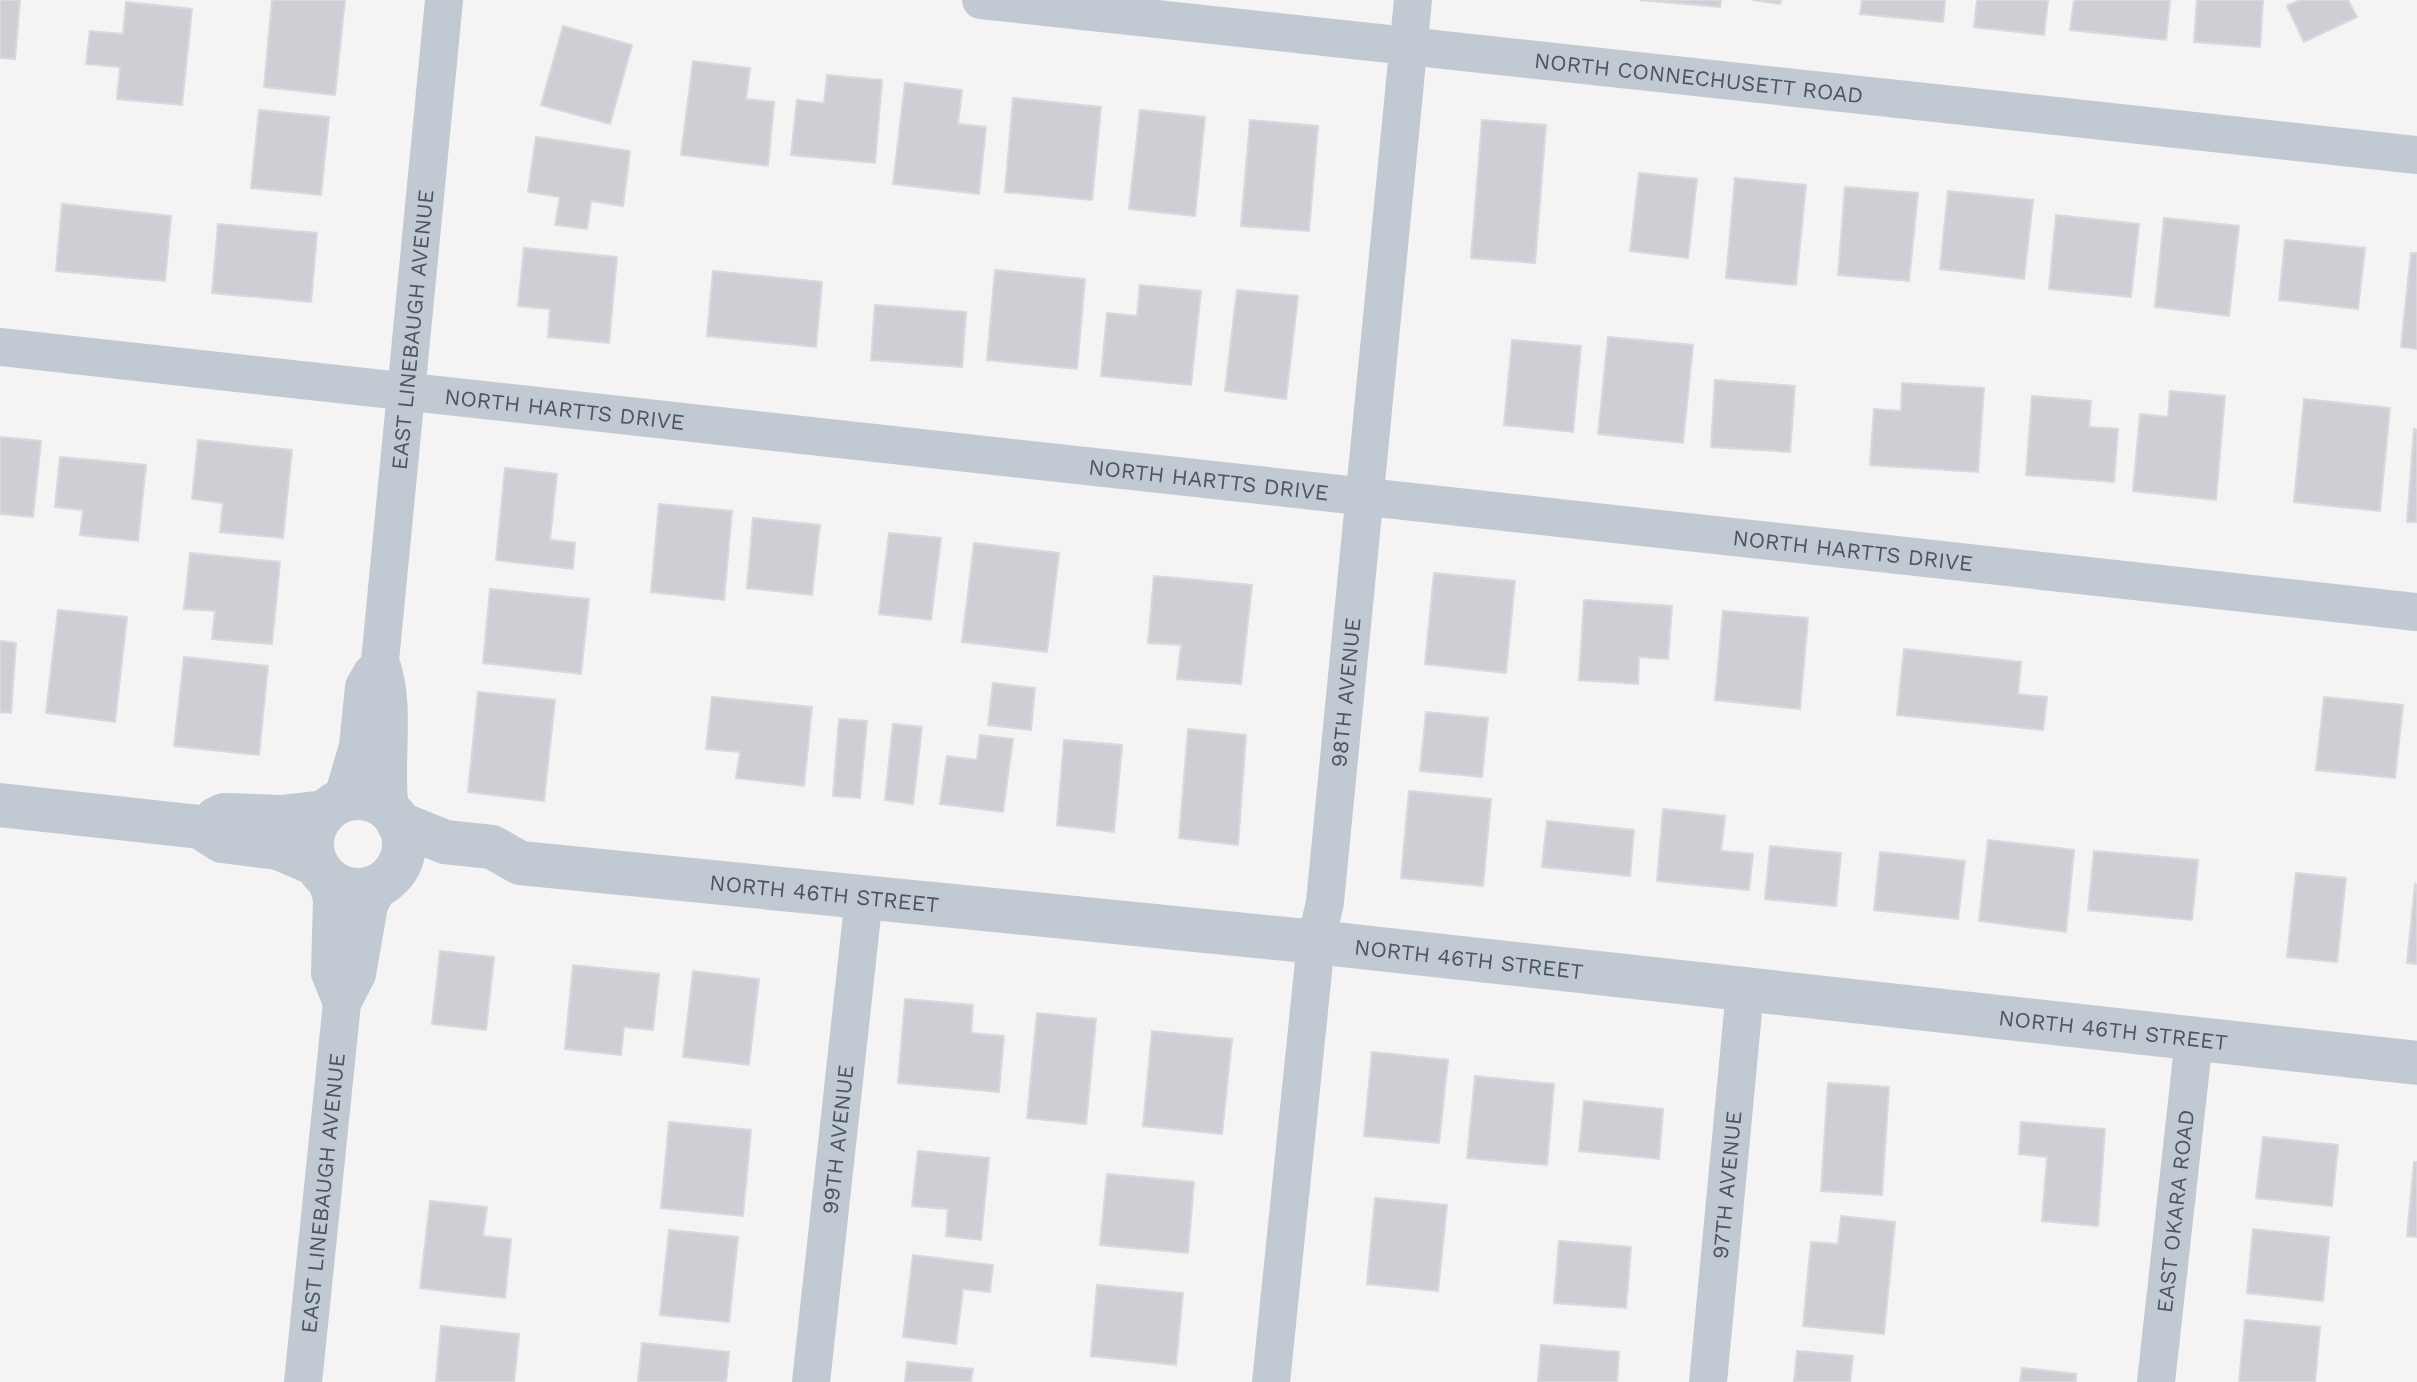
<svg xmlns="http://www.w3.org/2000/svg" width="2417" height="1382" viewBox="0 0 2417 1382" font-family="'Work Sans',sans-serif">
<style>
.building{fill:#cdcfd5;stroke:#d7d9de;stroke-width:2}
.lines{fill:none;stroke-linecap:round;stroke-linejoin:round}
.minor{stroke:#c1cad2;stroke-width:38}
.tertiary{stroke:#c1cad2;stroke-width:44}
.labels{text-anchor:middle;stroke-width:6;stroke-linejoin:round;paint-order:stroke}
.street-label{font-size:22px;fill:#4a5661;stroke:#fff}
</style>
<rect width="100%" height="100%" fill="#f5f3f3"/>
<path class="building" d="M0 0H20L15 59 0 58Z
M272 0H345L335 95 264 87Z
M1640 0H1721L1720 7Z
M1753 0H1781L1780 4Z
M1862 0H1945L1943 22 1860 14Z
M1977 0H2048L2044 35 1974 27Z
M2074 0H2170L2166 40 2070 30Z
M2197 0H2263L2260 47 2194 42Z
M2300 0H2348L2357 17 2304 42 2287 6Z
M126 2 192 9 182 105 117 99 120 67 86 64 90 31 123 34Z
M563 26 632 45 610 124 541 105Z
M693 61 750 68 746 99 774 102 768 166 681 155Z
M827 75 882 80 875 163 791 155 797 100 824 103Z
M905 83 962 90 958 124 986 127 979 194 893 184Z
M1013 98 1101 107 1092 200 1005 192Z
M259 110 329 117 321 195 251 188Z
M1140 110 1205 117 1195 216 1129 209Z
M1250 120 1318 126 1309 231 1241 226Z
M1482 120 1546 125 1535 263 1471 258Z
M536 137 630 151 623 206 591 201 587 229 555 225 560 197 528 192Z
M1639 173 1697 179 1688 258 1630 251Z
M1735 178 1806 185 1796 285 1726 278Z
M1845 187 1918 193 1909 281 1838 275Z
M1948 191 2033 200 2024 279 1940 269Z
M62 204 171 216 165 281 56 271Z
M2056 215 2139 224 2131 297 2049 289Z
M2164 218 2239 226 2229 316 2155 307Z
M218 224 317 233 311 302 212 293Z
M2285 240 2365 248 2358 309 2279 300Z
M524 248 617 257 609 343 548 337 550 309 518 306Z
M2411 253H2417V349L2401 347Z
M995 270 1085 279 1077 369 987 360Z
M713 271 822 282 816 347 707 336Z
M1140 285 1201 291 1191 385 1101 376 1107 313 1137 316Z
M1237 290 1298 296 1286 399 1225 391Z
M875 305 966 312 962 367 871 360Z
M1608 337 1693 345 1683 443 1598 434Z
M1512 340 1581 346 1573 432 1504 425Z
M1715 380 1795 386 1790 452 1711 447Z
M1902 383 1984 388 1978 472 1870 465 1874 409 1901 411Z
M2170 391 2225 396 2216 500 2133 491 2140 414 2168 417Z
M2032 396 2091 401 2089 427 2118 429 2114 482 2026 475Z
M2304 399 2390 408 2380 511 2294 502Z
M2414 429 2417 430V522H2407Z
M0 437 41 441 33 517 0 514Z
M198 440 292 450 283 538 220 532 223 503 192 499Z
M60 457 146 465 138 541 80 535 83 510 55 507Z
M505 468 557 474 550 540 575 543 573 569 496 560Z
M659 504 732 511 724 600 651 592Z
M753 518 820 525 812 595 747 588Z
M889 533 941 538 931 620 879 614Z
M974 543 1059 553 1047 652 962 642Z
M190 553 280 562 272 644 212 639 215 611 184 609Z
M1434 573 1515 581 1506 673 1425 664Z
M1154 576 1252 585 1241 684 1177 679 1181 645 1148 643Z
M490 589 589 599 581 674 483 663Z
M1584 600 1672 606 1668 659 1639 657 1638 684 1579 680Z
M58 610 127 617 115 722 46 713Z
M1723 611 1808 618 1800 709 1715 700Z
M0 641 16 643 11 713 0 712Z
M1904 649 2021 662 2018 694 2047 697 2043 730 1897 715Z
M184 657 268 666 259 755 174 746Z
M993 683 1035 688 1031 730 988 725Z
M478 692 555 700 544 801 468 792Z
M712 697 812 707 804 786 736 778 740 752 706 749Z
M2324 697 2403 705 2395 778 2316 770Z
M1426 712 1488 718 1482 777 1420 771Z
M839 719 867 721 860 798 833 796Z
M893 724 922 727 913 804 885 800Z
M1188 729 1246 735 1238 845 1179 838Z
M980 735 1013 739 1003 812 940 804 947 756 977 760Z
M1064 740 1122 745 1114 832 1057 825Z
M1409 791 1491 799 1483 886 1401 878Z
M1663 809 1725 816 1721 851 1753 854 1749 890 1657 881Z
M1547 821 1634 830 1630 876 1542 867Z
M1988 840 2074 850 2066 932 1979 921Z
M1770 846 1841 853 1836 906 1765 899Z
M2094 851 2198 860 2192 920 2088 910Z
M1880 852 1965 861 1958 919 1874 910Z
M2296 873 2346 878 2337 962 2287 957Z
M2415 884 2417 885V964L2407 963Z
M440 951 494 957 486 1030 432 1024Z
M573 965 659 974 653 1030 624 1027 621 1055 565 1049Z
M693 971 759 979 749 1065 683 1057Z
M905 999 973 1005 971 1033 1004 1036 999 1092 898 1083Z
M1037 1013 1096 1019 1086 1124 1027 1118Z
M1152 1031 1232 1039 1222 1134 1143 1126Z
M1372 1052 1448 1060 1439 1143 1364 1136Z
M1475 1076 1554 1084 1547 1165 1467 1158Z
M1828 1083 1889 1087 1882 1195 1821 1191Z
M1584 1101 1663 1109 1659 1159 1579 1151Z
M669 1122 751 1130 743 1216 661 1208Z
M2021 1122 2105 1129 2098 1226 2042 1221 2047 1157 2019 1154Z
M2263 1137 2338 1145 2332 1206 2256 1198Z
M918 1151 989 1158 981 1240 946 1236 948 1209 912 1206Z
M2414 1162H2417V1237L2407 1236Z
M1107 1174 1194 1182 1188 1253 1100 1245Z
M1375 1198 1447 1205 1438 1291 1367 1284Z
M430 1201 487 1207 483 1236 511 1239 505 1298 420 1288Z
M1841 1216 1895 1222 1884 1334 1803 1326 1811 1242 1838 1244Z
M2253 1229 2329 1237 2323 1301 2247 1293Z
M669 1230 738 1237 729 1322 660 1315Z
M1559 1241 1631 1247 1626 1308 1554 1303Z
M913 1255 993 1265 990 1292 963 1289 956 1344 903 1337Z
M1097 1285 1183 1293 1176 1365 1091 1356Z
M2245 1320 2320 1327 2315 1382H2239Z
M441 1326 519 1334 514 1382H436Z
M642 1343 729 1352 726 1382H638Z
M1541 1345 1619 1352 1617 1382H1538Z
M1797 1351 1853 1356 1850 1382H1794Z
M907 1362 973 1369 971 1382H905Z
M2022 1368 2076 1374V1382H2020Z"/>
<g class="lines">
<g class="minor">
<path id="s1" d="M981 0 2417 155"/>
<path id="s2" d="M0 347 2417 612"/>
<path d="M342 801 358 746 364 687 372 673"/>
<path id="s3" d="M390 811C383 762 397 706 380 661L444 0"/>
<path d="M325 876 332 898 330 973 342 1003"/>
<path id="s4" d="M303 1382 342 1003 357 974 369 905 379 885"/>
<path id="s5" d="M811 1382 864 897"/>
<path id="s6" d="M1271 1382 1316 942 1325 902 1413 0"/>
<path id="s7" d="M1708 1382 1745 990"/>
<path id="s8" d="M2156 1382 2194 1039"/>
</g>
<g class="tertiary">
<circle cx="358" cy="844" r="46"/>
<path d="M0 805 200 827 222 841 278 848 316 864"/>
<path d="M216 819 224 815 281 817 325 812"/>
<path id="s9" d="M398 823 445 842 492 847 520 863 1316 942 2417 1063"/>
</g>
</g>
<g class="labels">
<g class="street-label">
<text dy="8" stroke="none"><textPath href="#s1" startOffset="722">NORTH CONNECHUSETT ROAD</textPath></text>
<text dy="8" stroke="none"><textPath href="#s3" startOffset="484">EAST LINEBAUGH AVENUE</textPath></text>
<text dy="8" stroke="none"><textPath href="#s2" startOffset="568">NORTH HARTTS DRIVE</textPath></text>
<text dy="8" stroke="none"><textPath href="#s2" startOffset="1216">NORTH HARTTS DRIVE</textPath></text>
<text dy="8" stroke="none"><textPath href="#s2" startOffset="1864">NORTH HARTTS DRIVE</textPath></text>
<text dy="8" stroke="none"><textPath href="#s6" startOffset="694">98TH AVENUE</textPath></text>
<text dy="8" stroke="none"><textPath href="#s9" startOffset="436">NORTH 46TH STREET</textPath></text>
<text dy="8" stroke="none"><textPath href="#s9" startOffset="1084">NORTH 46TH STREET</textPath></text>
<text dy="8" stroke="none"><textPath href="#s9" startOffset="1732">NORTH 46TH STREET</textPath></text>
<text dy="8" stroke="none"><textPath href="#s5" startOffset="244">99TH AVENUE</textPath></text>
<text dy="8" stroke="none"><textPath href="#s7" startOffset="198">97TH AVENUE</textPath></text>
<text dy="8" stroke="none"><textPath href="#s4" startOffset="190">EAST LINEBAUGH AVENUE</textPath></text>
<text dy="8" stroke="none"><textPath href="#s8" startOffset="172">EAST OKARA ROAD</textPath></text>
</g>
</g>
</svg>
